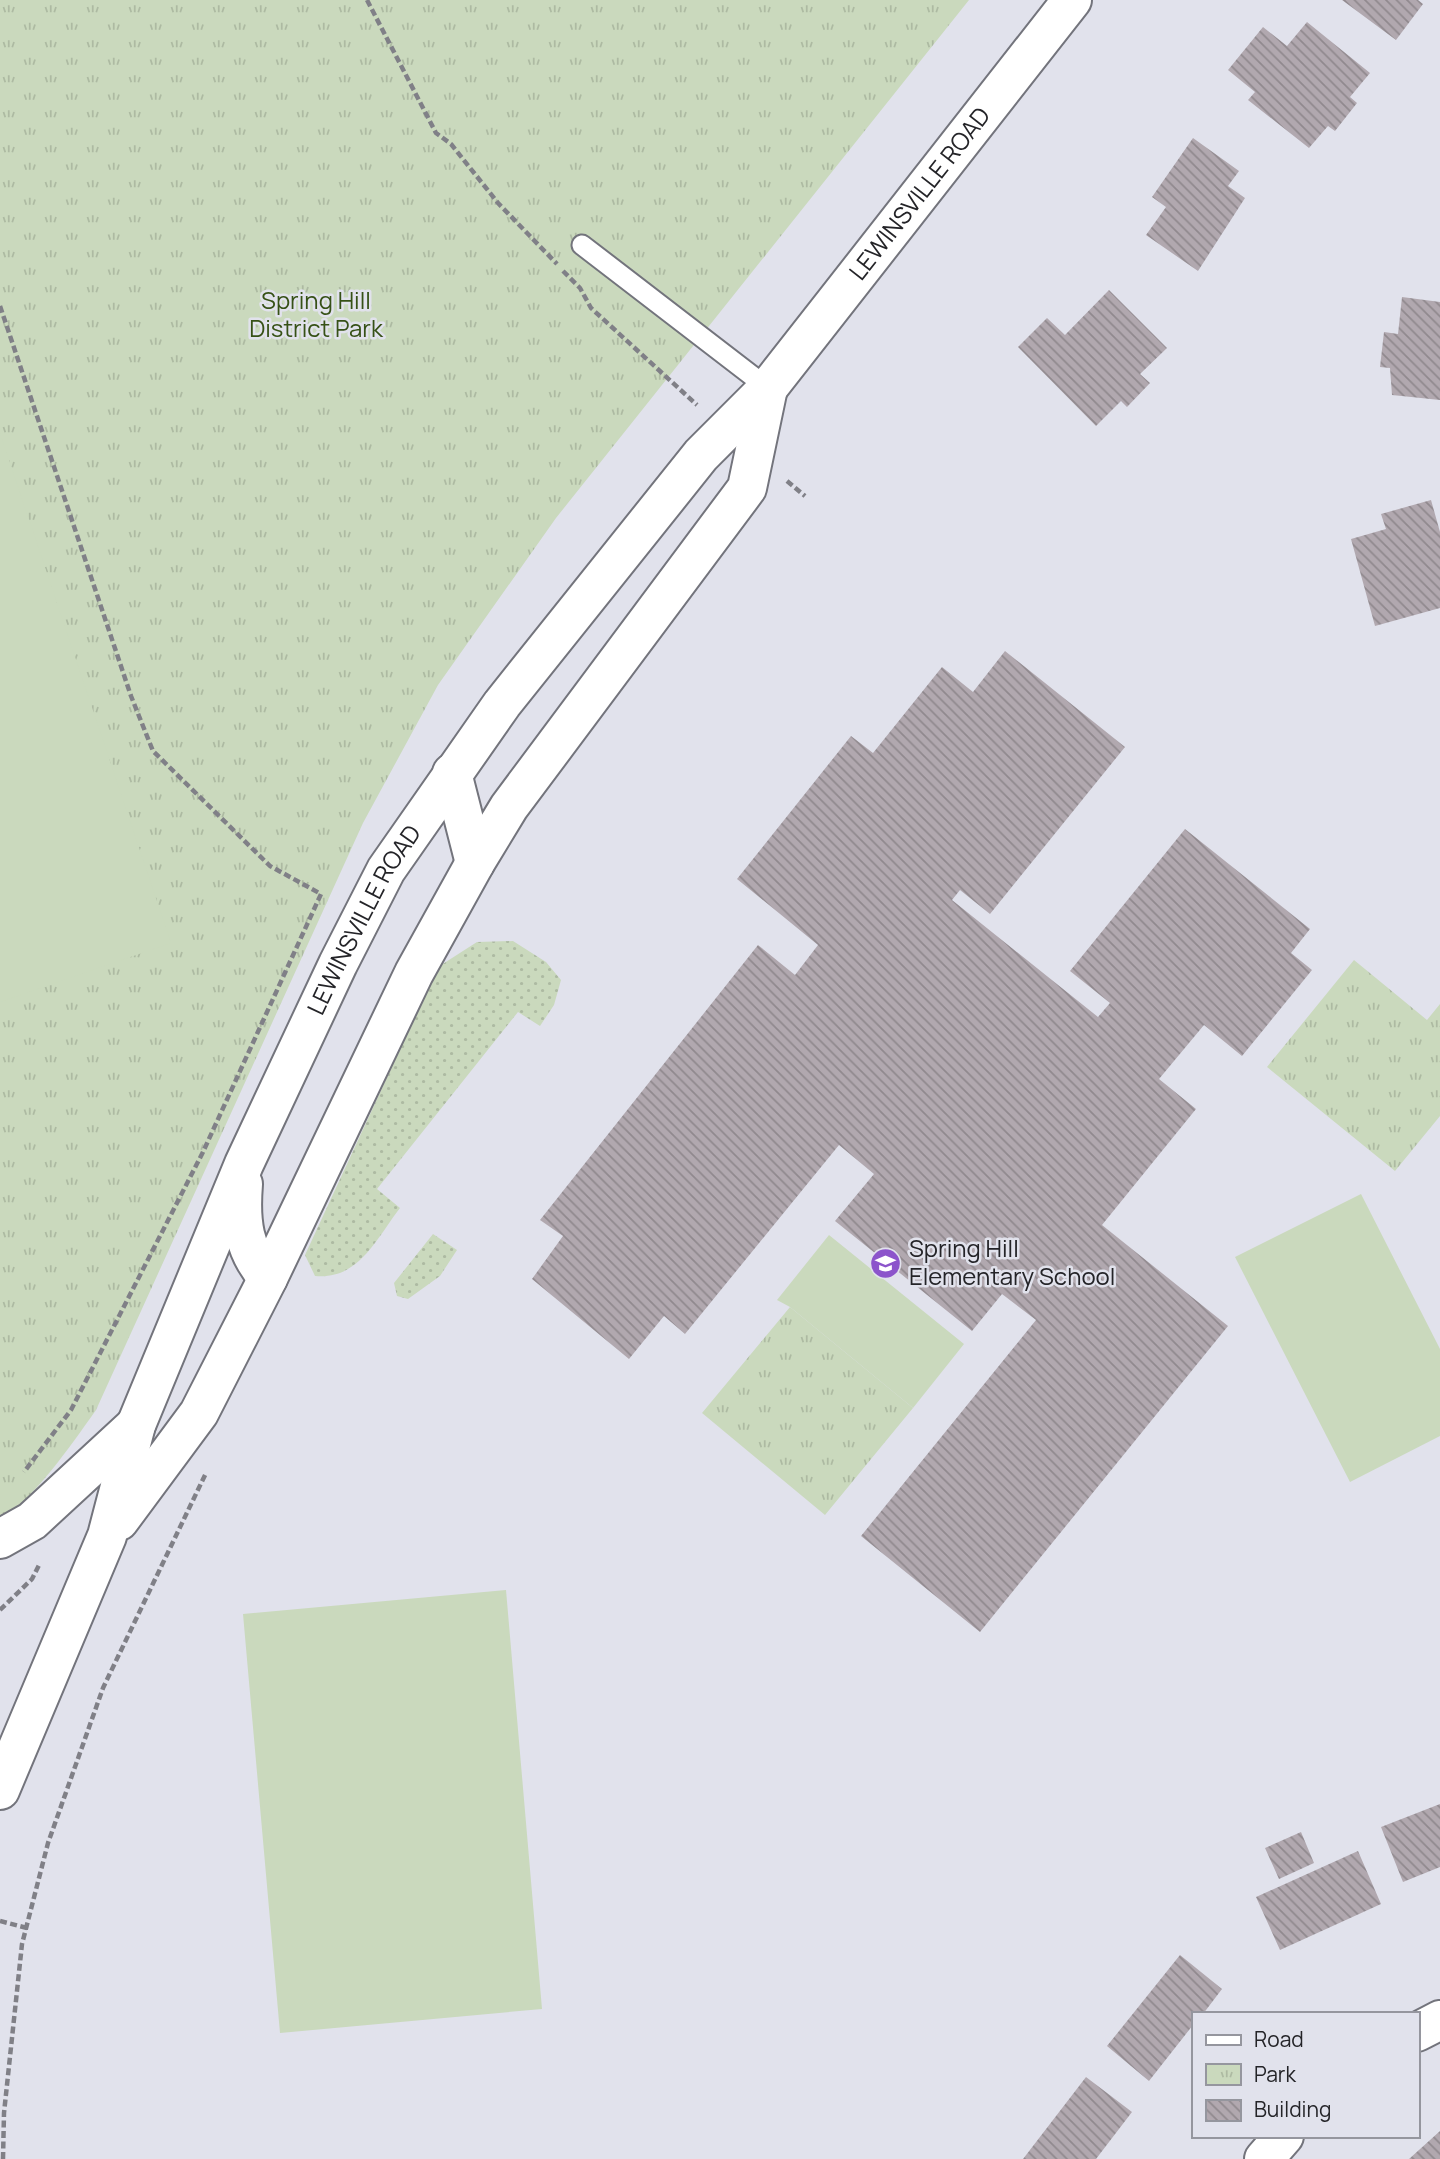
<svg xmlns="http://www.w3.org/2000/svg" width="1440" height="2159" viewBox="0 0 1440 2159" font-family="Manrope,sans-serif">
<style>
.grass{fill:url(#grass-dots)}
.park{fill:url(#park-tufts)}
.pitch{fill:#cad9bd}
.building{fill:url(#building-back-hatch)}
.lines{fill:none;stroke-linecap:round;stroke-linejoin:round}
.lane-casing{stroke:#73747c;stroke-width:23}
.street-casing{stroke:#73747c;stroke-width:42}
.secondary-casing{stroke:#73747c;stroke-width:42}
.path{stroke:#808087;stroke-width:4.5;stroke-dasharray:7 3.5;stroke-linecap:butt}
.lane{stroke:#fff;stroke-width:19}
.street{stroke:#fff;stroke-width:38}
.secondary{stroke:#fff;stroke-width:38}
.labels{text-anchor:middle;stroke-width:5;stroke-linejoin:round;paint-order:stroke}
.street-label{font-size:24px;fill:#242428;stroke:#e1e2ec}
.park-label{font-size:24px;fill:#365116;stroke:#e1e2ec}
.poi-label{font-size:24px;fill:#242428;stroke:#e1e2ec;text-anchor:start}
</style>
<defs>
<pattern id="grass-dots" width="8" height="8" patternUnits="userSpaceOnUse" patternTransform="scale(1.75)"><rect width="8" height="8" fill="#cad9bd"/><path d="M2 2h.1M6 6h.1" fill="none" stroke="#adbaa2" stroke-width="1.8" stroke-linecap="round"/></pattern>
<pattern id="park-tufts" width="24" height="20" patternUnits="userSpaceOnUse" patternTransform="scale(1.75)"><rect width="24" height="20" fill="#cad9bd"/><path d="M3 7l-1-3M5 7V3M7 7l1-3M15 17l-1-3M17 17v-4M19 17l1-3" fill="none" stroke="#adbaa2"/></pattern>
<pattern id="building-back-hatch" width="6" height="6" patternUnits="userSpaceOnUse" patternTransform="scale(1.75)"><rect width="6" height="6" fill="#b1a8af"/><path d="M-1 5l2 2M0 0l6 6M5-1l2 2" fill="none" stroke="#90898e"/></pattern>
</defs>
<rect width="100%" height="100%" fill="#e1e2ec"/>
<path class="grass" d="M513 941 546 962 561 980 554 1005 540 1026 518 1012 377 1189 400 1208C376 1239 359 1280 315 1276L305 1255 438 967 477 942Z
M433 1234 457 1250 440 1276 408 1299 397 1296 394 1283Z"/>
<path class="park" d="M0 0H969L556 518 438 685 363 823 96 1410C67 1451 39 1491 0 1523Z
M1354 960 1427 1020 1440 1004V1116L1395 1171 1267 1067Z
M790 1307 913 1408 825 1515 702 1413Z"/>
<path class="pitch" d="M0 433 171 943 0 1002Z
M1361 1194 1440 1349V1436L1350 1482 1235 1257Z
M829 1235 964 1344 913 1408 790 1307 777 1300Z
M506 1590 542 2009 280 2033 243 1614Z"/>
<path class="building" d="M1342 0H1418L1423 4 1396 40Z
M1307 22 1370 73 1350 97 1357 103 1335 131 1328 126 1309 148 1248 100 1255 92 1228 70 1263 27 1287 46Z
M1193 138 1239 171 1228 186 1245 198 1198 271 1146 235 1166 207 1152 197Z
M1109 290 1167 348 1140 374 1150 383 1127 407 1121 401 1096 426 1018 347 1047 318 1065 335Z
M1402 297 1440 302V400L1392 395 1390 368 1380 367 1384 332 1398 334Z
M1431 500 1440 532V608L1375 626 1351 539 1386 529 1381 514Z
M1005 651 1125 747 990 914 960 890 952 900 1098 1017 1110 1003 1070 971 1185 829 1310 929 1291 953 1312 970 1242 1056 1204 1025 1159 1079 1196 1109 1102 1225 1228 1326 980 1632 861 1536 1036 1320 1002 1294 972 1331 835 1221 874 1174 839 1145 685 1334 664 1316 629 1359 532 1279 563 1236 540 1220 758 945 795 975 818 945 737 879 851 736 873 753 942 667 973 692Z
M1440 1804V1867L1403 1882 1381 1827Z
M1301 1832 1314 1863 1279 1879 1265 1848Z
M1358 1851 1381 1904 1280 1950 1256 1897Z
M1180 1955 1222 1989 1203 2014H1193V2025L1149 2081 1107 2046Z
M1086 2077 1132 2112 1096 2159H1023Z
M1440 2131V2159H1409Z"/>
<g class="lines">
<defs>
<path id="lane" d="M582 245 768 388"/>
<path id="street" d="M1417 2032 1440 2020
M1264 2159 1284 2136"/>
<g id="secondary">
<path d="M452 773 475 863"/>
<path d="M243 1184C240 1221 243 1250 268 1278"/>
<path d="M119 1521 199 1413 268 1278 414 973 475 863 509 807 747 488 768 388"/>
<path d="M0 1539 32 1521 136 1425"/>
<path id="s1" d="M0 1790 107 1536 136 1425 244 1164 338 964 386 870 502 704 701 455 768 388 1072 0"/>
</g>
</defs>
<use href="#lane" class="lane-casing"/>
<use href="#street" class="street-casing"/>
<use href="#secondary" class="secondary-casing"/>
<path class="path" d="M367 0 436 133 451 144 498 203 557 264
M563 271 580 288 591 308 697 405
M0 306 131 696 153 751 270 866 321 894 203 1152 71 1410 24 1472
M787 481 805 496
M0 1610 32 1579 40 1563
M0 1921 27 1928
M3 2159 4 2113 22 1944 48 1843 103 1688 206 1473"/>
<use href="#lane" class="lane"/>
<use href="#street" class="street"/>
<use href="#secondary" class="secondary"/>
</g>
<defs>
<symbol id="school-disc" viewBox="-11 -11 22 22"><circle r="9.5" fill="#8c54cb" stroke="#e1e2ec"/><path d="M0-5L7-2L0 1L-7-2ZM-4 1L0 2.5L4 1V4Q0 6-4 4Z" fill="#fff"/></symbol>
</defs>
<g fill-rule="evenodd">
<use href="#school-disc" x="868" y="1246" width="35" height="35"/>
</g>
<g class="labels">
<g class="street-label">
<text dy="8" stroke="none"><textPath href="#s1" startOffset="1862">LEWINSVILLE ROAD</textPath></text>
<text dy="8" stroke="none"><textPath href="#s1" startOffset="945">LEWINSVILLE ROAD</textPath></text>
</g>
<g class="park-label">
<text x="316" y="309">Spring Hill<tspan x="316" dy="28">District Park</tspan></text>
</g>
<g class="poi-label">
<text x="909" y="1257">Spring Hill<tspan x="909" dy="28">Elementary School</tspan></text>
</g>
</g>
<rect x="1192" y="2012" width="228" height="126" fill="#e1e2ec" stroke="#95969e" stroke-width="2"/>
<rect x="1206" y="2035" width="35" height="10" fill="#ffffff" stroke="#95969e" stroke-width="2"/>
<text x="1254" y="2047" font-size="21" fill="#242428">Road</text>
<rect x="1206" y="2064" width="35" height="21" fill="url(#park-tufts)" stroke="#95969e" stroke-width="2"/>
<text x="1254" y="2082" font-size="21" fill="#242428">Park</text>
<rect x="1206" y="2100" width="35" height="21" fill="url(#building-back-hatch)" stroke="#95969e" stroke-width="2"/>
<text x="1254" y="2117" font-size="21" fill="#242428">Building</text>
</svg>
